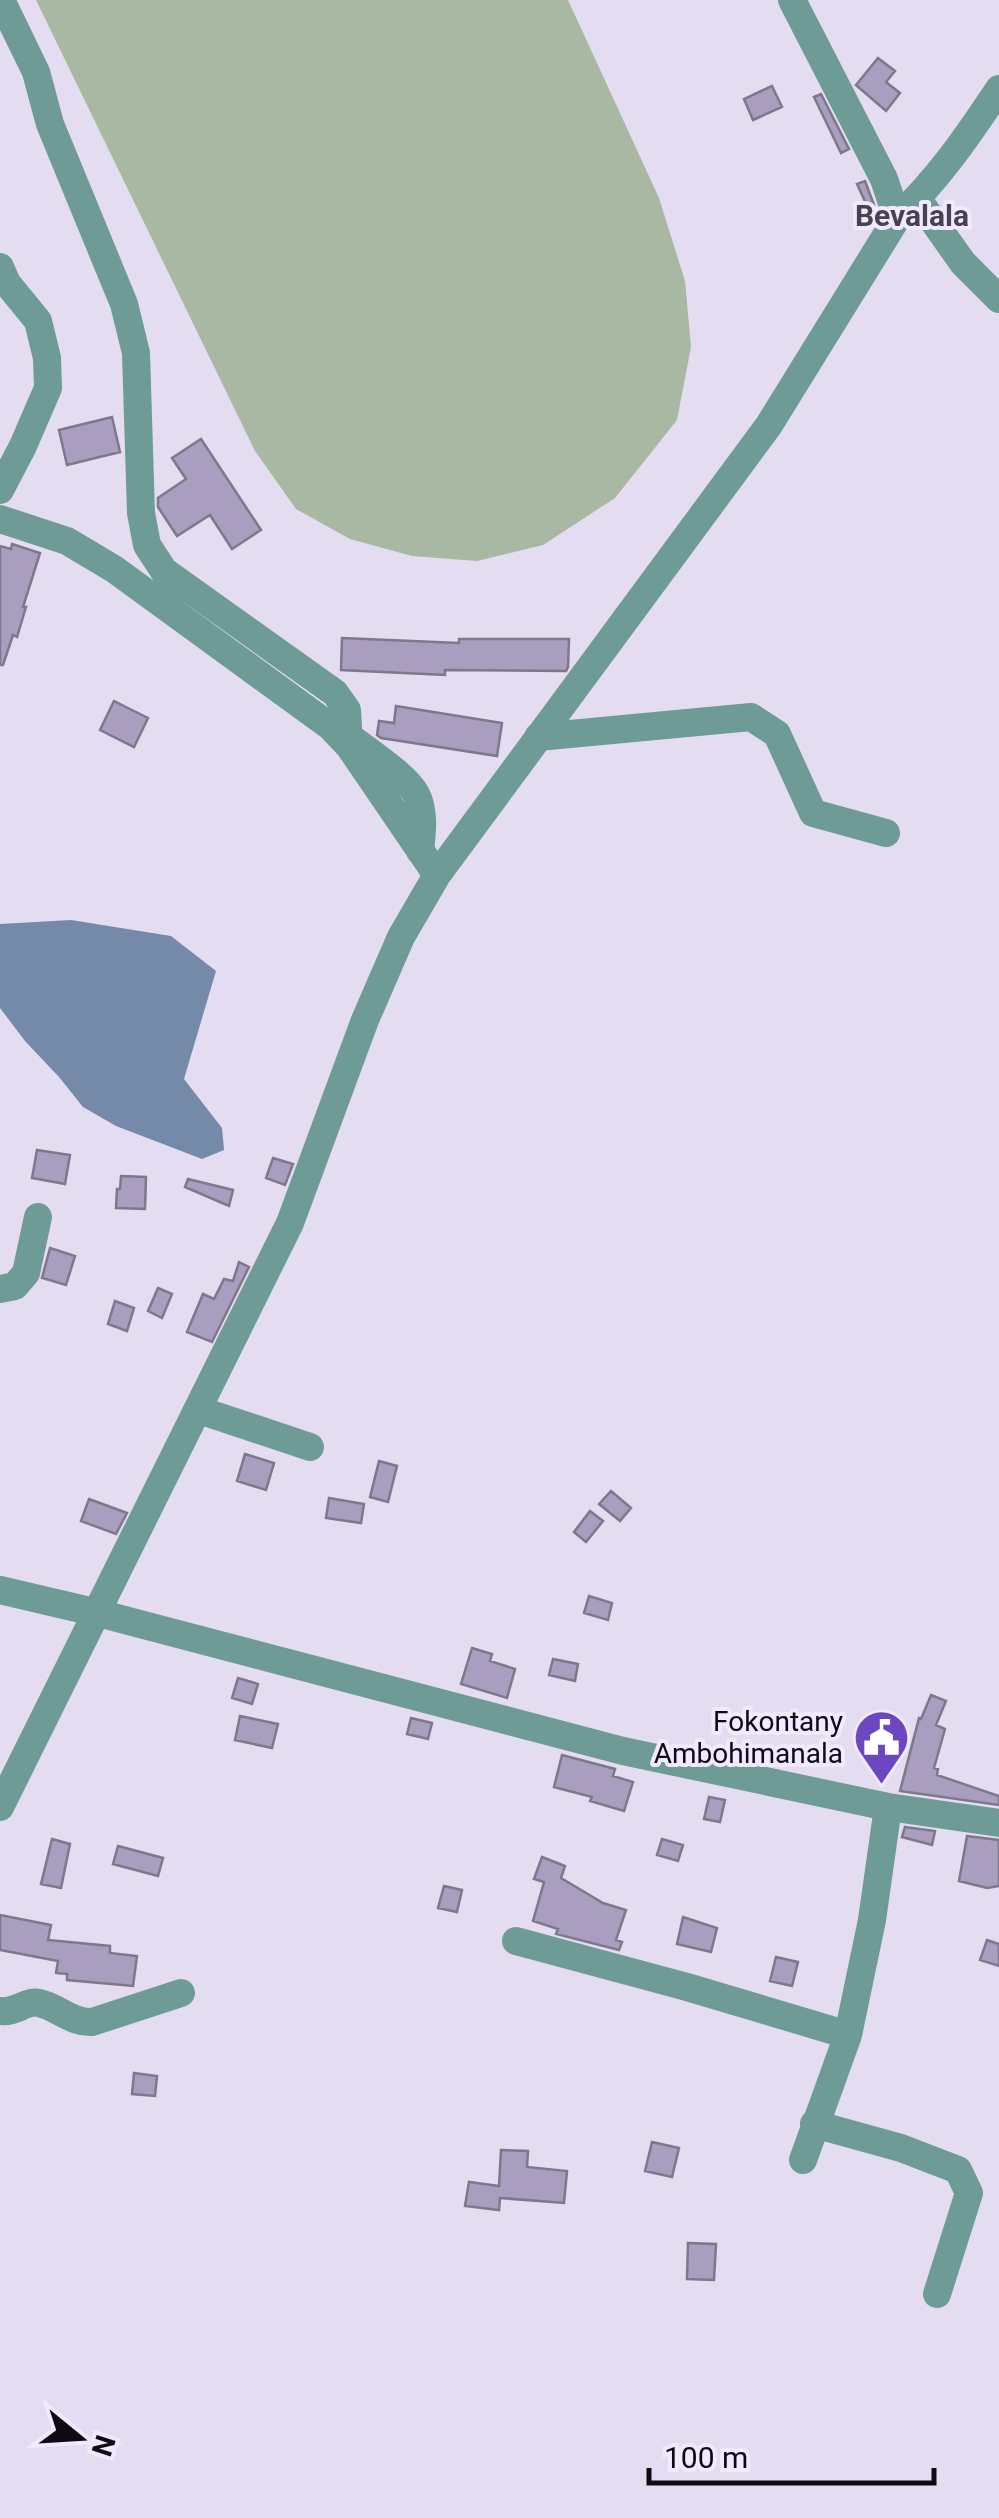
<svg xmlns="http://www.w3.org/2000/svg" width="999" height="2518" viewBox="0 0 999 2518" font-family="Roboto,sans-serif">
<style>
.green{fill:#a8b8a3}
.water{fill:#7589a8}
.building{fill:#a99dc0;stroke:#7e788a;stroke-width:2.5}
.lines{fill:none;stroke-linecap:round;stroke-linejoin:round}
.minor{stroke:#6e9b95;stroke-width:28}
.labels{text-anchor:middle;stroke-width:8;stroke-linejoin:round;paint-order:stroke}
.poi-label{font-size:28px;fill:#0d0a11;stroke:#f1eaff;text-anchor:end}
.neighbourhood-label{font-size:30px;font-weight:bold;fill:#474152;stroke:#f1eaff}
</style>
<rect width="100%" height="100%" fill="#e4ddf1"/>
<path class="green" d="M36 0H568L659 198 685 281 691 347 677 420 615 498 543 545 477 561 412 556 350 539 296 509 255 451Z"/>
<path class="water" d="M71 920 171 936 216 971 184 1079 222 1128 224 1150 202 1159 116 1126 83 1107 59 1077 25 1041 0 1008V924Z"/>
<path class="building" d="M878 58 895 71 886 82 900 93 886 111 856 85Z
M772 86 782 107 753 120 744 99Z
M821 94 849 149 841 153 814 97Z
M865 181 874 205 868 208 857 184Z
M112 417 120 452 67 465 59 430Z
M201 439 261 530 232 549 210 515 177 536 158 507V498L186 479 172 458Z
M12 544 40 553 23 607H26L17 637 13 635 3 665H0V546L11 549Z
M342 638 459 643V639H569L568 667 566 671 445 670V675L341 670Z
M114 701 148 718 134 747 100 730Z
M396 706 502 723 497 756 381 738 377 735 379 721 394 723Z
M37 1150 70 1155 65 1184 32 1178Z
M273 1158 293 1164 285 1185 266 1178Z
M121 1176 146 1177 145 1209 116 1208 117 1189H120Z
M188 1179 233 1190 229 1206 185 1187Z
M50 1248 75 1256 66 1285 42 1278Z
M239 1262 249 1267 212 1342 187 1332 203 1294 214 1299 224 1279 233 1281Z
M158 1288 172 1294 162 1318 148 1311Z
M115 1301 134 1308 127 1331 108 1324Z
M245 1454 274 1463 266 1490 237 1481Z
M379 1461 397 1466 388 1502 370 1497Z
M611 1491 631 1508 620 1521 599 1504Z
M329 1498 364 1504 361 1523 326 1518Z
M89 1499 127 1513 116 1534 81 1521Z
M590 1511 603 1521 586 1542 574 1532Z
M589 1596 612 1603 608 1620 584 1613Z
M472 1648 492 1654 490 1661 515 1669 507 1698 461 1684Z
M553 1659 578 1664 575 1681 549 1675Z
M238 1678 258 1684 252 1704 232 1698Z
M931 1695 946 1701 936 1725 945 1729 934 1768 938 1769 937 1775 999 1796V1805L900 1791 919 1718 921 1719Z
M240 1716 278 1724 272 1748 235 1740Z
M411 1718 432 1723 428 1739 407 1734Z
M562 1755 615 1769 613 1776 633 1782 624 1811 590 1801 592 1797 554 1787Z
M709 1797 725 1800 720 1822 704 1819Z
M905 1827 935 1831 932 1845 902 1837Z
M967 1836 999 1840V1886L987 1888 959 1881Z
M52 1839 70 1844 61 1888 41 1884Z
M662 1839 683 1845 678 1861 657 1855Z
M118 1846 163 1858 158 1876 113 1864Z
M542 1857 565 1866 561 1878 603 1903 626 1910 616 1940 622 1942 619 1950 556 1934 558 1929 533 1921 544 1882 534 1879Z
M444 1886 462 1890 457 1912 438 1908Z
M0 1915 51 1925 48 1940 110 1946V1953L137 1956 133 1986 67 1980V1974L56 1973 58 1961 0 1950Z
M683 1917 717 1928 711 1952 677 1944Z
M987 1940 999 1944V1966L980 1960Z
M776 1957 798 1962 792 1986 770 1981Z
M134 2073 157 2076 155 2096 132 2094Z
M652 2142 679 2148 672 2177 645 2171Z
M501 2150 528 2151 527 2167 567 2171 564 2203 500 2198 499 2210 465 2206 469 2182 499 2186Z
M688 2243 716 2244 714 2280 687 2279Z"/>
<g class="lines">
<path class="minor" d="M1 0 36 72 50 124 124 304 136 353 141 513 147 545 164 571 335 693 347 710 349 746
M792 0 884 179 897 218
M917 198 963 263 999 299
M0 267 7 283 38 321 47 358 48 388 23 446 0 490
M0 519 67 541 114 569 331 727 349 746 437 875
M538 737 751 717 777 734 813 813 886 833
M354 740C371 753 406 776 416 794 425 811 422 833 420 851
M0 1289 15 1286 26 1273 38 1217
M199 1410 310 1447
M0 1590 98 1613 623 1751 888 1807 999 1823
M0 1807 290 1223 365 1020 401 937 437 875 769 425 897 218C939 178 967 137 999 89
M516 1941 687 1987 848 2035
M0 2011C16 2013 26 2000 39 2003 58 2007 71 2023 92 2022L181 1993
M814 2124 901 2148 958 2170 969 2193 937 2294
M803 2160 848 2035 872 1920 888 1807"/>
</g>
<defs>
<symbol id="civic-pin" viewBox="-11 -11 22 30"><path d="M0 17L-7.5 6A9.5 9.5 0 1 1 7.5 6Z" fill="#6c47bf" stroke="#f1eaff"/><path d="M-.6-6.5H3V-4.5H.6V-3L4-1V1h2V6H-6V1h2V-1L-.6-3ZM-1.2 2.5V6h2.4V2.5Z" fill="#fff"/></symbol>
</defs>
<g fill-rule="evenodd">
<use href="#civic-pin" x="850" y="1706" width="63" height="86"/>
</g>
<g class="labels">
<g class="poi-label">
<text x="843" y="1731">Fokontany<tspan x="843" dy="32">Ambohimanala</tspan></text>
</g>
<g class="neighbourhood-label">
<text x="912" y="226">Bevalala</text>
</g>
</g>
<g transform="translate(80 2438) rotate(108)" stroke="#f1eaff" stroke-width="8" paint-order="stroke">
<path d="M0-8L18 38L0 25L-18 38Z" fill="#0d0a11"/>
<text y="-15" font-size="28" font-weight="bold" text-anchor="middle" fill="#0d0a11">N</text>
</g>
<path d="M649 2468v15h285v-15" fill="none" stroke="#0d0a11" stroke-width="5"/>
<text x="664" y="2468" font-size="30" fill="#0d0a11" stroke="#f1eaff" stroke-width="8" paint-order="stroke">100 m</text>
</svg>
